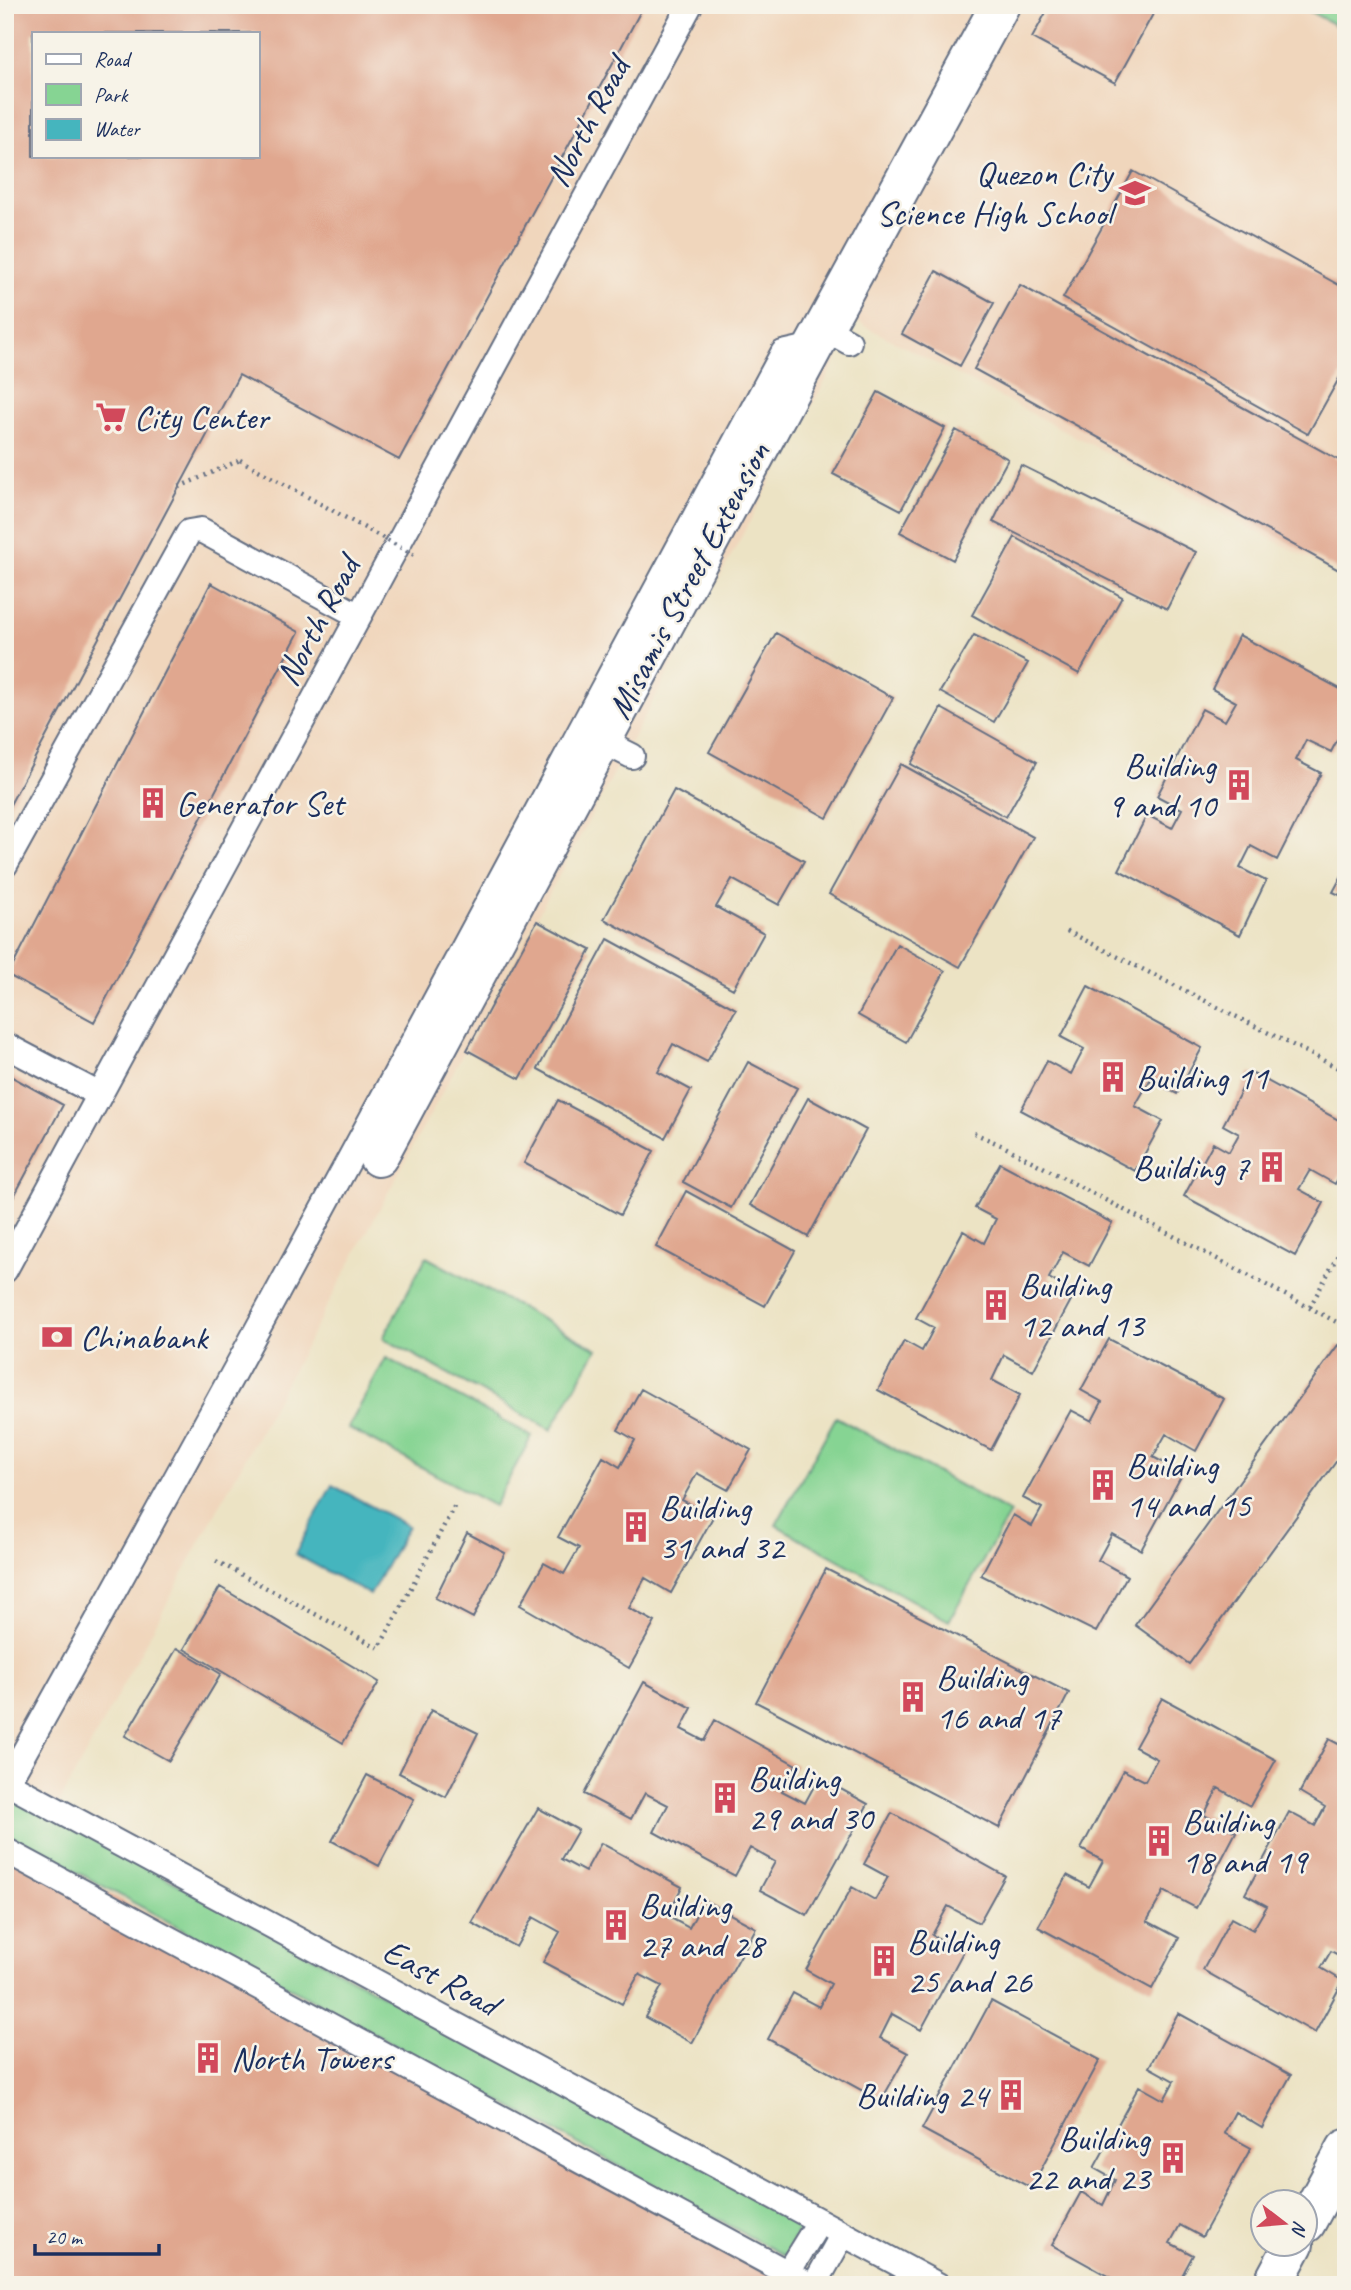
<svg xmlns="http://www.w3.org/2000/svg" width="1351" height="2290" viewBox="0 0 1351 2290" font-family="Caveat,sans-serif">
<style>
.built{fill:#f0d6bc;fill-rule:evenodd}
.green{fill:#86d493;stroke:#508278;stroke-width:2}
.water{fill:#45b5be;stroke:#30728e;stroke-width:2}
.building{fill:#e0a78f;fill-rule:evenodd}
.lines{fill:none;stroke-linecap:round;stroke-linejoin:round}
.lane-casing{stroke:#646e82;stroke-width:28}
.street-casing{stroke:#646e82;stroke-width:42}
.path{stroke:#646e82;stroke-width:4.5;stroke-dasharray:2 5;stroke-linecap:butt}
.lane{stroke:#fff;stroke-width:24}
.street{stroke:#fff;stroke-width:38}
.path-bridge{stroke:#646e82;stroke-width:4.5;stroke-dasharray:2 5;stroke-linecap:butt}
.labels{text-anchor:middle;stroke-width:5;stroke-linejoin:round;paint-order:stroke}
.street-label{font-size:35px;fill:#1b2f5e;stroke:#f7f3e8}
.poi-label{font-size:35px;fill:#1b2f5e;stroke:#f7f3e8;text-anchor:start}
</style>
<rect width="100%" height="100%" fill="#f7f3e8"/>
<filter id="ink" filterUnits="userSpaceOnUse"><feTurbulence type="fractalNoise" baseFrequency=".0143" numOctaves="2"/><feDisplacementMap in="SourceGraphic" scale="14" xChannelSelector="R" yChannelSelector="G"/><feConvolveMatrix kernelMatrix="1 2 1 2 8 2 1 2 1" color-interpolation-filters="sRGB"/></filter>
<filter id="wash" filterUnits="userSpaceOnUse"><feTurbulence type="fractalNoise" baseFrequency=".00686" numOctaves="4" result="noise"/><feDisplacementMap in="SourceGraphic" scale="28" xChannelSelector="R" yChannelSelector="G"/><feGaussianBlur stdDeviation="1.57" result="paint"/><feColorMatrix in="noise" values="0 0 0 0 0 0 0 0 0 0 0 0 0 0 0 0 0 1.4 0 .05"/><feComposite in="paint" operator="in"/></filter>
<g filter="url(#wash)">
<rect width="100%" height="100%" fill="#ece3c4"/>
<path class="built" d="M5 5H1346V578L857 322 26 1865 5 2285ZM33 33H257V156H33Z"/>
<path class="green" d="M1298 5H1346V31Z
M426 1257 597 1349 551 1430 383 1338Z
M386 1358 532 1436 494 1506 348 1428Z
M836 1417 1010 1513 949 1621 776 1525Z
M5 1791 803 2221 785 2256 5 1833Z"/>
<path class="water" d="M332 1485 408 1526 370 1595 295 1554Z"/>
<g id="blocks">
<path class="building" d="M5 5H644L399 460 239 375 5 814ZM33 33H257V156H33Z
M1050 5H1158L1115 83 1032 38Z
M1133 171 1346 289V366L1308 434 1063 298Z
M936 271 994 303 960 366 902 334Z
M1020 285 1346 464V574L974 369Z
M878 392 945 428 901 510 833 474Z
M956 430 1008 459 953 560 900 532Z
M1021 465 1196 552 1167 609 993 522Z
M1015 537 1122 597 1079 674 972 615Z
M211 583 299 632 94 1022 8 975Z
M776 633 893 698 827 818 709 752Z
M974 635 1028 663 994 722 940 692Z
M1239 635 1346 692V723L1331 752 1306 740 1296 760 1321 773 1277 860 1251 846 1240 868 1266 881 1240 935 1119 870 1147 815 1172 828 1182 809 1157 796 1202 709 1225 721 1236 702 1212 689Z
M941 708 1037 762 1006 817 911 764Z
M901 764 1033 837 960 967 829 894Z
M674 790 804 861 779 905 732 879 716 907 764 933 733 989 604 919Z
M1346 868V898L1333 892Z
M537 921 591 950 520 1079 467 1050Z
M608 939 736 1009 707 1062 673 1044 658 1072 691 1090 665 1138 538 1069Z
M897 944 945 971 906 1042 858 1015Z
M1088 986 1202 1048 1177 1094 1150 1080 1135 1106 1163 1121 1135 1171 1021 1110 1047 1061 1071 1074 1084 1049 1061 1037Z
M748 1062 797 1088 731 1208 683 1182Z
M1251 1072 1346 1124V1164L1335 1184 1310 1170 1299 1189 1324 1203 1295 1256 1184 1196 1213 1143 1229 1152 1239 1134 1223 1125Z
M5 1073 63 1105 5 1213Z
M808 1098 866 1130 808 1237 750 1205Z
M558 1100 654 1151 620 1215 524 1163Z
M1000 1163 1112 1223 1089 1266 1063 1252 1049 1278 1075 1293 1033 1371 1004 1355 992 1380 1020 1395 991 1450 878 1390 904 1341 922 1351 934 1328 916 1318 963 1231 984 1243 996 1219 975 1208Z
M686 1191 795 1251 765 1306 656 1247Z
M1109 1339 1224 1399 1196 1451 1166 1434 1153 1457 1183 1473 1141 1550 1112 1534 1098 1560 1127 1576 1096 1632 981 1575 1013 1515 1032 1526 1042 1508 1023 1498 1071 1410 1092 1421 1102 1402 1081 1390Z
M1338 1345 1346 1351V1448L1189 1664 1135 1625Z
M641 1389 751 1450 728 1490 697 1473 682 1500 713 1517 671 1593 645 1578 629 1608 655 1622 629 1668 520 1605 544 1563 564 1574 579 1548 558 1537 603 1457 620 1467 635 1440 618 1430Z
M467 1533 505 1553 473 1618 435 1598Z
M826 1569 1069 1693 999 1828 756 1702Z
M220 1587 379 1682 343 1743 184 1649Z
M177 1648 221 1674 169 1761 125 1736Z
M644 1682 692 1708 681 1729 704 1741 715 1720 796 1765 782 1791 805 1803 819 1777 868 1804 807 1915 760 1890 775 1862 750 1848 735 1876 654 1832 668 1805 645 1793 631 1819 584 1794Z
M1162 1698 1276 1760 1250 1806 1218 1788 1204 1815 1236 1832 1196 1908 1164 1891 1147 1921 1179 1938 1152 1989 1038 1927 1067 1875 1089 1887 1103 1861 1081 1849 1123 1770 1145 1781 1157 1759 1135 1747Z
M431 1710 478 1733 446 1797 399 1773Z
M1329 1739 1346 1748V1959L1331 1951 1321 1968 1343 1981 1315 2033 1203 1970 1231 1918 1253 1930 1267 1906 1245 1894 1289 1812 1315 1826 1325 1807 1300 1792Z
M367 1775 414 1799 379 1866 332 1841Z
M538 1808 578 1830 561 1859 585 1872 601 1843 682 1887 667 1916 689 1928 704 1900 756 1928 692 2043 645 2017 662 1986 639 1974 622 2004 543 1962 560 1932 533 1917 516 1947 472 1923Z
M892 1813 1005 1876 979 1923 948 1906 932 1935 963 1952 921 2030 892 2014 880 2038 908 2053 881 2101 768 2039 793 1993 819 2007 831 1984 806 1970 852 1887 875 1900 888 1877 864 1864Z
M5 1837 829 2285H5Z
M991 2001 1100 2060 1031 2188 922 2129Z
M1178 2013 1291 2075 1262 2128 1235 2112 1224 2133 1251 2148 1202 2237 1180 2225 1170 2243 1193 2255 1177 2285H1124L1052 2245 1081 2192 1103 2205 1115 2180 1094 2168 1139 2086 1164 2100 1174 2081 1149 2067Z
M1346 2268V2285H1337Z"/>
</g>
</g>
<g filter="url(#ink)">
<use href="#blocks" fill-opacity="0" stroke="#646e82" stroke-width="2"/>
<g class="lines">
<defs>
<path id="lane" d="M824 328 849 342
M602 741 632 756
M5 865 189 532 201 530 359 616
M5 1045 100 1095
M5 1270 690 5
M5 1782 938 2285
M7 1783C272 1310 526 830 783 353L814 346
M5 1850 810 2285
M780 2285 819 2222
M811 2285 815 2284 843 2234"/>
<path id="street" d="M378 1157 814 346 1000 5
M1306 2223 1346 2149
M1272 2285 1294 2244"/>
</defs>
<use href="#lane" class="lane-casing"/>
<use href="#street" class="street-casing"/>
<path class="path" d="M179 487 240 460
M1067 931 1346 1072
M974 1133 1003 1146 1346 1327
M1310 1307 1346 1240
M216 1561 379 1648 456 1503"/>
<use href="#lane" class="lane"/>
<use href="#street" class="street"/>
<path class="path-bridge" d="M240 460 416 556"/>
</g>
</g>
<defs>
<symbol id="school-bare" viewBox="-9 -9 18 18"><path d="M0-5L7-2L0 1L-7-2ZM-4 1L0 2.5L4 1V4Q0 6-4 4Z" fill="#d1495b" stroke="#f7f3e8" stroke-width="2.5" paint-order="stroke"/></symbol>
<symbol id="supermarket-bare" viewBox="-9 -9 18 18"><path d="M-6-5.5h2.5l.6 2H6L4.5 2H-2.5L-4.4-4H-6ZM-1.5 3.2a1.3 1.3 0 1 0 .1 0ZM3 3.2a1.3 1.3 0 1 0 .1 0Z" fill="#d1495b" stroke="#f7f3e8" stroke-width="2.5" paint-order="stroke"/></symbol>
<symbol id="building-bare" viewBox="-9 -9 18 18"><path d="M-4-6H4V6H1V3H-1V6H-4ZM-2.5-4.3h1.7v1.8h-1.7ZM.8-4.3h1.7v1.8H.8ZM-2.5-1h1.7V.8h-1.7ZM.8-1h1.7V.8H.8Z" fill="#d1495b" stroke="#f7f3e8" stroke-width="2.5" paint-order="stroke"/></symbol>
<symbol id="bank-bare" viewBox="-9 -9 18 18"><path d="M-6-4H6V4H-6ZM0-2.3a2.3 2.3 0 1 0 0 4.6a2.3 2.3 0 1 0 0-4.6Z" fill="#d1495b" stroke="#f7f3e8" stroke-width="2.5" paint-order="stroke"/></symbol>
</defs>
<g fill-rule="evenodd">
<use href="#school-bare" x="1113" y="171" width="44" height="44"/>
<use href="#supermarket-bare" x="89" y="395" width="44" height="44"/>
<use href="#building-bare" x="1217" y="763" width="44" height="44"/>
<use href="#building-bare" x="131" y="781" width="44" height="44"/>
<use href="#building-bare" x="1091" y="1055" width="44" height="44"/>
<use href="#building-bare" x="1250" y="1145" width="44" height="44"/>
<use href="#building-bare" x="974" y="1283" width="44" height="44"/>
<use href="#bank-bare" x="35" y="1315" width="44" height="44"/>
<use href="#building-bare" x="1081" y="1463" width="44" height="44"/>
<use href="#building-bare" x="614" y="1505" width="44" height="44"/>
<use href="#building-bare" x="891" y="1675" width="44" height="44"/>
<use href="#building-bare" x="703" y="1776" width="44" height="44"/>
<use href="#building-bare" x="1137" y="1819" width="44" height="44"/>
<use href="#building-bare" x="594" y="1903" width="44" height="44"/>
<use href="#building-bare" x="862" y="1939" width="44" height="44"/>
<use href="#building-bare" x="186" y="2036" width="44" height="44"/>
<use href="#building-bare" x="989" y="2073" width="44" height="44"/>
<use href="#building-bare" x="1151" y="2136" width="44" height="44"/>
</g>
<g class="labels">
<g class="street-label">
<text transform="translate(587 122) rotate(-62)" y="12">North Road</text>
<text transform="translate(688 580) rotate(-62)" y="12">Misamis Street Extension</text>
<text transform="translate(317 621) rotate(-62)" y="12">North Road</text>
<text transform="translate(441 1977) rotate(28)" y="12">East Road</text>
</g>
<g class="poi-label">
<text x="1112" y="185" text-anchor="end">Quezon City<tspan x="1112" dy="40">Science High School</tspan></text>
<text x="134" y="429">City Center</text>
<text x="1216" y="777" text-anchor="end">Building<tspan x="1216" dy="40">9 and 10</tspan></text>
<text x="176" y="815">Generator Set</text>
<text x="1136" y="1089">Building 11</text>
<text x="1249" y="1179" text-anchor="end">Building 7</text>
<text x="1019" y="1297">Building<tspan x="1019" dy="40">12 and 13</tspan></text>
<text x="80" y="1349">Chinabank</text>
<text x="1126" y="1477">Building<tspan x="1126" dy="40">14 and 15</tspan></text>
<text x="659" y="1519">Building<tspan x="659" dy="40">31 and 32</tspan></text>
<text x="936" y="1689">Building<tspan x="936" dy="40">16 and 17</tspan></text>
<text x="748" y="1790">Building<tspan x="748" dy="40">29 and 30</tspan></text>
<text x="1182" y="1833">Building<tspan x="1182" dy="40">18 and 19</tspan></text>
<text x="639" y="1917">Building<tspan x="639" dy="40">27 and 28</tspan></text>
<text x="907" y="1953">Building<tspan x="907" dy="40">25 and 26</tspan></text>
<text x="231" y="2070">North Towers</text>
<text x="988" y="2107" text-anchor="end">Building 24</text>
<text x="1150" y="2150" text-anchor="end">Building<tspan x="1150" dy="40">22 and 23</tspan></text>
</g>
</g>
<rect width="1351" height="2290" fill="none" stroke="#f7f3e8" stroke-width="28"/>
<rect x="32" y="32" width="228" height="126" fill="#f7f3e8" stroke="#9fa5b1" stroke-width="2"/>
<rect x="46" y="54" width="35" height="10" fill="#ffffff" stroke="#9fa5b1" stroke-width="2"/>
<text x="94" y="66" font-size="21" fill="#1b2f5e">Road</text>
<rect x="46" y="84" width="35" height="21" fill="#86d493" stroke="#9fa5b1" stroke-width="2"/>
<text x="94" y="102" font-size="21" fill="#1b2f5e">Park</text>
<rect x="46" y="119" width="35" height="21" fill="#45b5be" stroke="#9fa5b1" stroke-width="2"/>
<text x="94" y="136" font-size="21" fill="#1b2f5e">Water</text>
<g transform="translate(1284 2223) rotate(106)"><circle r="33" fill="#f7f3e8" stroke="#9fa5b1" stroke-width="2"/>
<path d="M0-5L12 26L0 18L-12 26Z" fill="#d1495b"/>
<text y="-10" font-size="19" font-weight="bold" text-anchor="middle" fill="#1b2f5e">N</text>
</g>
<path d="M35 2244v10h124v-10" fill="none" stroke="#1b2f5e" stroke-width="3.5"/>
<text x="46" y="2244" font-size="21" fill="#1b2f5e" stroke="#f7f3e8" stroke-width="5" paint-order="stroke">20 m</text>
</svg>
